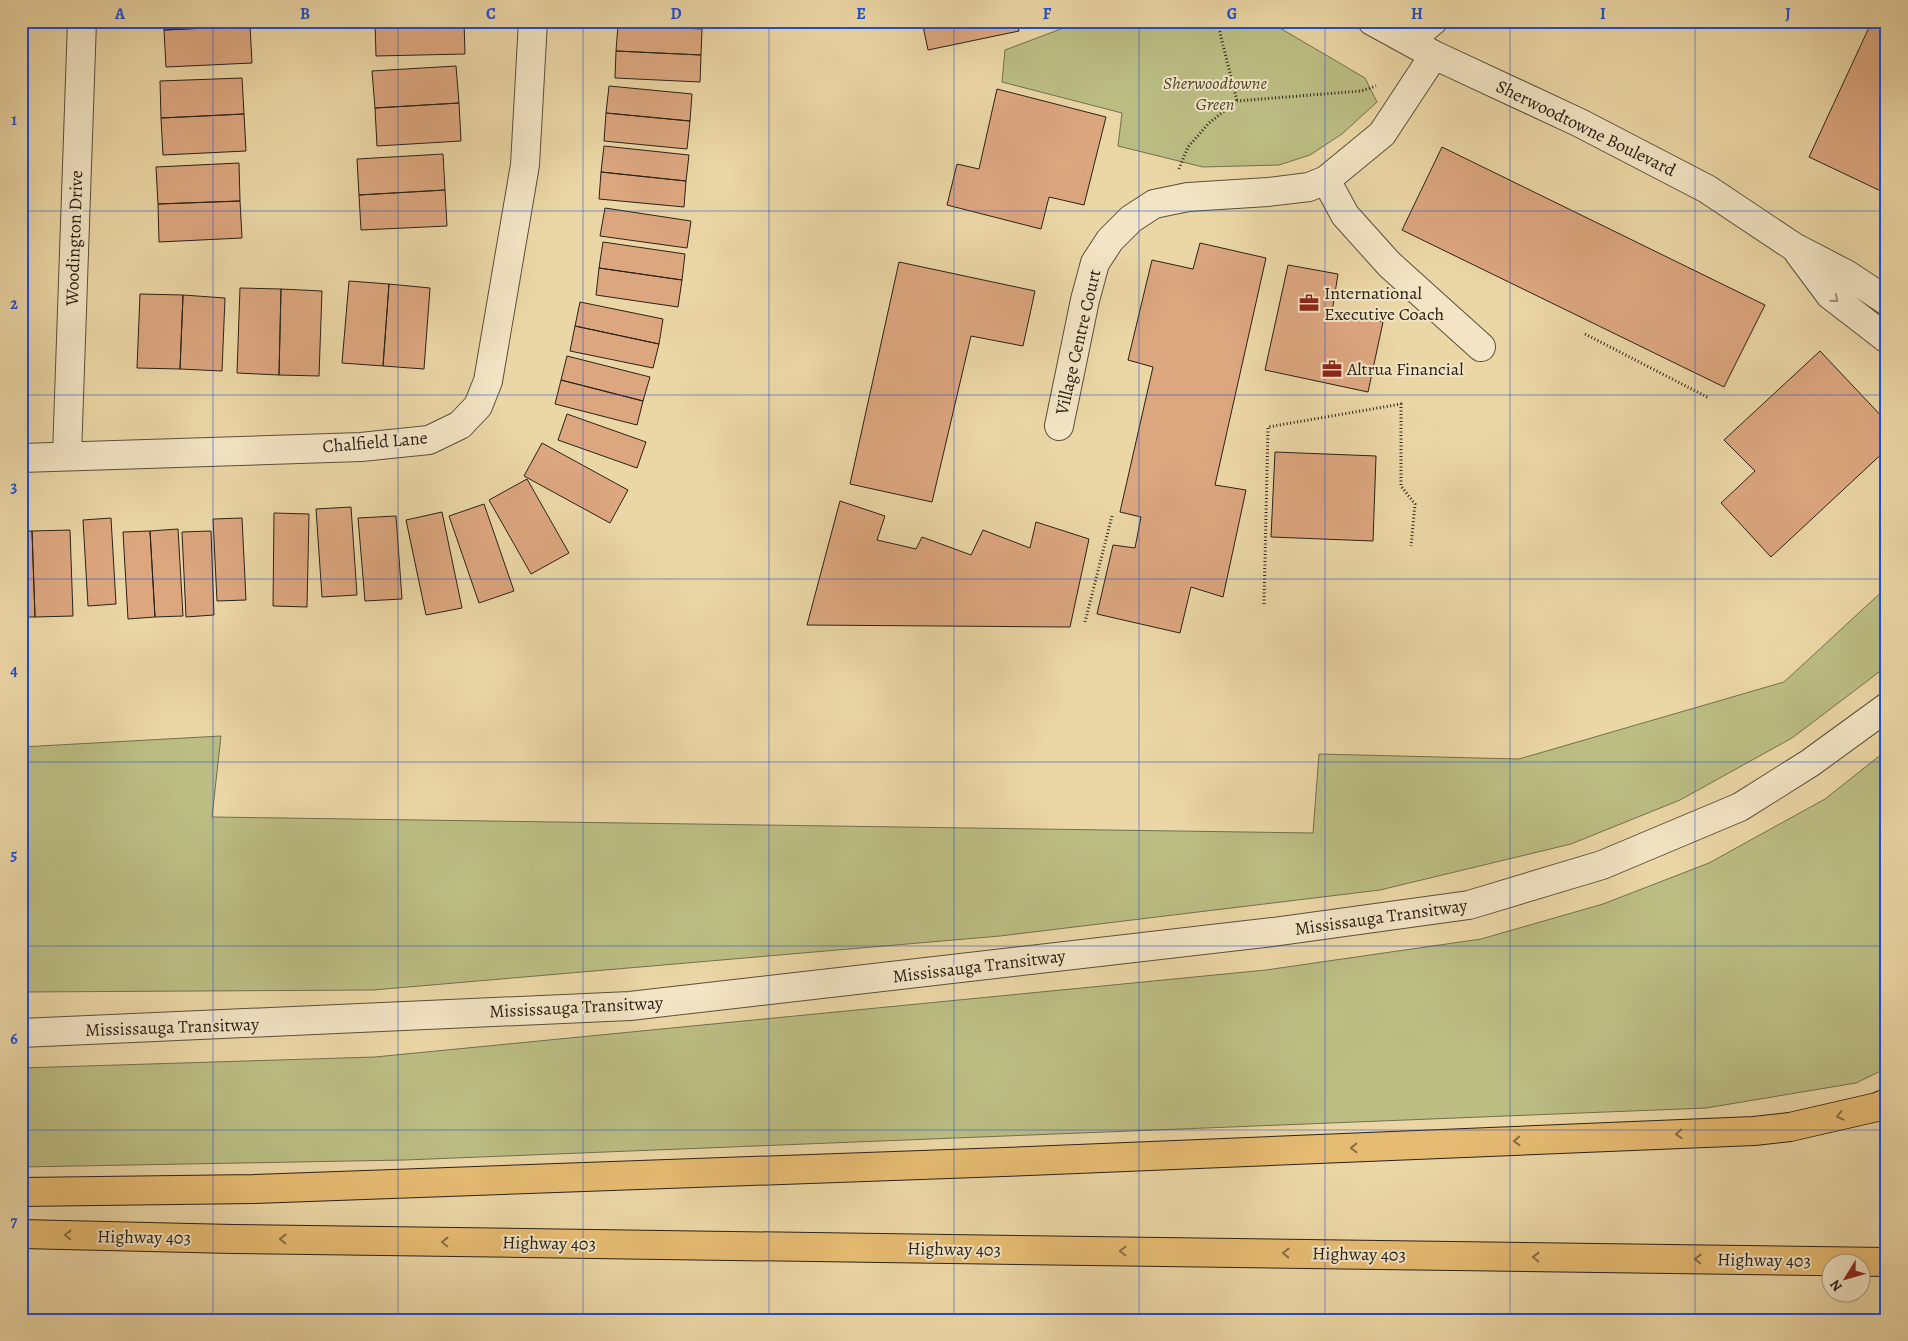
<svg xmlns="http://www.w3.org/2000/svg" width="1908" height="1341" viewBox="0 0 1908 1341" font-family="Alegreya,serif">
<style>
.green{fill:#bbbd83;stroke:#72704e}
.building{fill:#dca67f;stroke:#2a2218}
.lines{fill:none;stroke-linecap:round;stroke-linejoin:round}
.minor-casing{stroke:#5a4f3b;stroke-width:30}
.highway-casing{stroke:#2a2218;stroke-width:30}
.path{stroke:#2a2218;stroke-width:3;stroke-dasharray:1 2.5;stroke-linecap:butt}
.minor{stroke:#f2e4c4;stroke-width:28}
.highway{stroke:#e6bb72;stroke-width:28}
.oneway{stroke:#988d77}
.oneway2{stroke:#886e45}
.grid{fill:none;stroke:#1d4ed8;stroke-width:1;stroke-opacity:0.55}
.labels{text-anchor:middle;stroke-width:4;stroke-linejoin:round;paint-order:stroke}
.park-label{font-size:18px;font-style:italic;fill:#4e4933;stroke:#f2e4c4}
.street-label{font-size:18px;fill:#2a2218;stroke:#f2e4c4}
.poi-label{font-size:18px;fill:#2a2218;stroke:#f2e4c4;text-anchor:start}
.neatline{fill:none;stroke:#1d4ed8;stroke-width:2}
.grid-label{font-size:16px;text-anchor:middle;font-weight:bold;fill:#1d4ed8}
</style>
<rect width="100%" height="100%" fill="#ebd6a5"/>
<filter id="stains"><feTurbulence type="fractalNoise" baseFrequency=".004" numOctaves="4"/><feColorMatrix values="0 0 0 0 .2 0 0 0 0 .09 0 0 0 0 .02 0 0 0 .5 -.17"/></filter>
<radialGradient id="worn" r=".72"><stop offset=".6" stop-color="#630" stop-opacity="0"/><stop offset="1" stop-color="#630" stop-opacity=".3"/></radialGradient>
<path class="green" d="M1082 21H1268L1365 78 1377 102 1342 134 1310 155 1279 165 1203 167 1118 146 1122 113 1002 82 1005 50Z
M1887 587V666L1792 738 1680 800 1571 844 1380 890 1000 936 373 990 21 992V747L221 736 212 817 1313 833 1319 754 1519 759 1784 682Z
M1887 750V1068L1856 1083 1706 1108 405 1160 21 1167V1068L375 1057 1266 970 1481 939 1603 904 1709 863 1825 799Z"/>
<path class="building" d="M163 21H250V26L164 30Z
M375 21H464L465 54 376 56Z
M658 21H703V23Z
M922 21H1017L1019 31 928 50Z
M1872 21H1887V194L1809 157Z
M618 25 702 29 701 55 616 51Z
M250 26 252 63 166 67 164 30Z
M616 51 701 55 700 82 615 78Z
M456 66 459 103 375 108 372 71Z
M242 78 244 114 161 118 160 81Z
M609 86 692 94 690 121 606 113Z
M997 89 1106 117 1084 205 1049 197 1041 229 947 205 957 164 979 169Z
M459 103 461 141 377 146 375 108Z
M606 113 690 121 687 149 604 141Z
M244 114 246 151 163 155 161 118Z
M604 146 689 155 686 181 601 172Z
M1442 147 1765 305 1724 387 1402 230Z
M443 154 445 190 359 195 357 159Z
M239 163 240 201 158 204 156 167Z
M601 172 686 181 684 207 599 199Z
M445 190 447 226 361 230 359 195Z
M240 201 242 238 159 242 158 204Z
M605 208 691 221 687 248 600 236Z
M603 242 685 254 682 280 599 268Z
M1200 243 1266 258 1215 485 1246 490 1223 597 1191 587 1180 633 1097 614 1113 545 1135 548 1141 517 1120 512 1153 367 1128 360 1152 260 1193 269Z
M899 262 1035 291 1023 346 971 336 932 502 850 484Z
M1288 265 1338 274 1332 312 1383 322 1368 392 1265 370Z
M599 268 682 280 678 307 596 295Z
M349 281 389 284 383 366 342 363Z
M389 284 430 288 424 369 383 366Z
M240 288 281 289 279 375 237 373Z
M281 289 322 291 319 376 279 375Z
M140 294 183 295 180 369 137 368Z
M183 295 225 298 222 371 180 369Z
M580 302 663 319 659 344 575 326Z
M575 326 659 344 653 368 570 351Z
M1820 351 1887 422V449L1771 557 1721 503 1755 471 1724 440Z
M567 356 650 377 643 401 561 380Z
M561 380 643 401 637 425 555 404Z
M567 414 646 442 637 468 558 440Z
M542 443 628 490 610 523 524 476Z
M1275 452 1376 456 1373 541 1271 537Z
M527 479 569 553 531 574 489 500Z
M840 501 885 516 877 540 916 549 922 537 971 555 983 530 1030 548 1036 522 1089 539 1070 627 807 625Z
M484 504 514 591 479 603 449 516Z
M351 507 357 595 322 597 316 509Z
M442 512 462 608 426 615 406 520Z
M274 513 309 514 307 607 273 606Z
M396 516 402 599 365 601 358 518Z
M111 518 116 604 88 606 83 520Z
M242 518 246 600 217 601 213 519Z
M178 529 183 616 155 617 150 531Z
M70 530 73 616 35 617 32 531Z
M21 531H32L35 617H21Z
M150 531 155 617 128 619 123 532Z
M211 531 214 615 186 617 182 532Z"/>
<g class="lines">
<defs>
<path id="minor" d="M1372 21 1434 55 1580 123 1707 189 1794 247 1846 274 1887 301
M1409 41 1433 21
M1326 180 1345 215 1389 264 1481 347
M1798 252 1830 295 1887 339
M1059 426 1085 300 1095 263 1110 240 1131 219 1154 204 1188 197 1268 192 1309 187 1326 180 1382 134 1434 55
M67 455 82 21
M21 458 361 447 429 440 460 425 478 406 488 381 525 165 533 21
M21 1033 630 1006 1273 932 1469 905 1602 865 1740 807 1810 763 1887 707"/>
<path id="highway" d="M21 1192 254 1189 1029 1161 1754 1131 1790 1127 1877 1107 1887 1103
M21 1234 233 1239 1887 1262"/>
</defs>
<use href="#minor" class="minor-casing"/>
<use href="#highway" class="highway-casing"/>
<path class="path" d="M1217 21 1237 101
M1179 169 1188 147 1209 123 1237 101 1361 91 1376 86
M1585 334 1709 398
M1264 604 1268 427 1401 404V486L1415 504 1411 546
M1085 622 1112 516"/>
<use href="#minor" class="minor"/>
<use href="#highway" class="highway"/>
</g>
<defs><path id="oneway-chevron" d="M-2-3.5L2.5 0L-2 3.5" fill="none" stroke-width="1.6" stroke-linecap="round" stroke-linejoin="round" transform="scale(1.25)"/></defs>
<use class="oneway" href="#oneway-chevron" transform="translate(1835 299) rotate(40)"/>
<g class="oneway2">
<use href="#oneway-chevron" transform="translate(1840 1116) rotate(167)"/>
<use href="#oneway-chevron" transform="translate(1679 1134) rotate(177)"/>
<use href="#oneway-chevron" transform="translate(1517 1141) rotate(178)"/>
<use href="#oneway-chevron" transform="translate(1354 1148) rotate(178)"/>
<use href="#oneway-chevron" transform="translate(68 1235) rotate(-179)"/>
<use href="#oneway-chevron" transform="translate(283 1239) rotate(-179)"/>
<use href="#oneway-chevron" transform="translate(445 1242) rotate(-179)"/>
<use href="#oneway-chevron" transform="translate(1123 1251) rotate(-179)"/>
<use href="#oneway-chevron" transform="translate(1286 1253) rotate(-179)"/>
<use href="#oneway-chevron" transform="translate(1536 1257) rotate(-179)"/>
<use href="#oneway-chevron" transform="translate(1698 1259) rotate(-179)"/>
</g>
<path class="grid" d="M213 21V1320M398 21V1320M583 21V1320M769 21V1320M954 21V1320M1139 21V1320M1325 21V1320M1510 21V1320M1695 21V1320M21 211H1887M21 395H1887M21 579H1887M21 762H1887M21 946H1887M21 1130H1887"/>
<defs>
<symbol id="office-bare" viewBox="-9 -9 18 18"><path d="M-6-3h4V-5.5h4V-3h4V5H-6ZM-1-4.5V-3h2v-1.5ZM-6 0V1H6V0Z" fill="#8f2418" stroke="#f2e4c4" stroke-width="2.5" paint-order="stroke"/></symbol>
</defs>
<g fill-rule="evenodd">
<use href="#office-bare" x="1295" y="289" width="28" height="28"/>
<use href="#office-bare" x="1318" y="355" width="28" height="28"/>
</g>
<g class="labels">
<g class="park-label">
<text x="1215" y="89">Sherwoodtowne<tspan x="1215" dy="21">Green</tspan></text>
</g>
<g class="street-label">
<text transform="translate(1586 128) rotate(26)" y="6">Sherwoodtowne Boulevard</text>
<text transform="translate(74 238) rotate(-88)" y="6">Woodington Drive</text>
<text transform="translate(1078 342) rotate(-77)" y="6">Village Centre Court</text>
<text transform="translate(375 442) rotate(-5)" y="6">Chalfield Lane</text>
<text transform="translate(1381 917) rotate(-8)" y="6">Mississauga Transitway</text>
<text transform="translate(979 966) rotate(-7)" y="6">Mississauga Transitway</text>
<text transform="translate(576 1007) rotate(-3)" y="6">Mississauga Transitway</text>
<text transform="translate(172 1027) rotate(-2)" y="6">Mississauga Transitway</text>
<text transform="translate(144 1237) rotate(1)" y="6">Highway 403</text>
<text transform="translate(549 1243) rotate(1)" y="6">Highway 403</text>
<text transform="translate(954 1249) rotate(1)" y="6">Highway 403</text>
<text transform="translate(1359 1254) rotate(1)" y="6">Highway 403</text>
<text transform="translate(1764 1260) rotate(1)" y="6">Highway 403</text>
</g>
<g class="poi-label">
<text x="1324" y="299">International<tspan x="1324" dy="21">Executive Coach</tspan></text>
<text x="1347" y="375">Altrua Financial</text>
</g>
</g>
<rect width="1908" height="1341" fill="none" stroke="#ebd6a5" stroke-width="55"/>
<g transform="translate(1846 1278) rotate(233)"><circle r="24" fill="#f2e4c4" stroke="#a2967f"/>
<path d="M0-4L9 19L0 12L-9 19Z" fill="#8f2418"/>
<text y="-8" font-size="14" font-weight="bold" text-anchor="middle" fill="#2a2218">N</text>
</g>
<rect x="28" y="28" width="1852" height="1286" class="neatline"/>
<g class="grid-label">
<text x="120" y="19">A</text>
<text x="305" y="19">B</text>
<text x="491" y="19">C</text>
<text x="676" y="19">D</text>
<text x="861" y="19">E</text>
<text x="1047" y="19">F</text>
<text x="1232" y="19">G</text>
<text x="1417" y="19">H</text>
<text x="1603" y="19">I</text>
<text x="1788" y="19">J</text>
<text x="14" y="125">1</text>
<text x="14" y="309">2</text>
<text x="14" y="492">3</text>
<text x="14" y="676">4</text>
<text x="14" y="860">5</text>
<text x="14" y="1044">6</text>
<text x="14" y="1227">7</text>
</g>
<rect width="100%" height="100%" filter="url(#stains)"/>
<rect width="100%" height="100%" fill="url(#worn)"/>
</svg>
